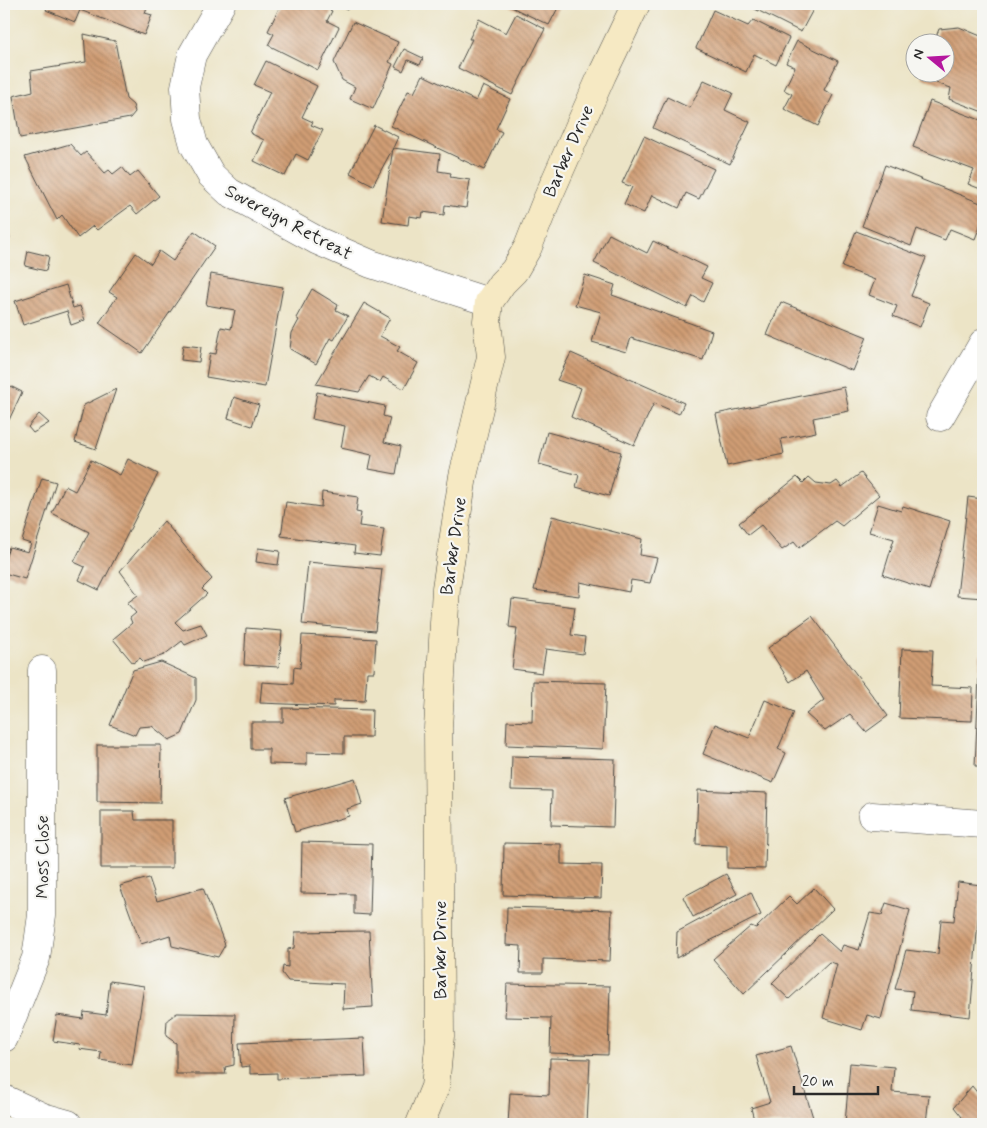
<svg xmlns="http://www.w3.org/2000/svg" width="987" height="1128" viewBox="0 0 987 1128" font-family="Mynerve,sans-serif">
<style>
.building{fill:url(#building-back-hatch)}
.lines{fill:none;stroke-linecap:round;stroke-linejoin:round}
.street-casing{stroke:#484742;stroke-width:29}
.secondary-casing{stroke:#484742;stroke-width:29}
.street{stroke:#fff;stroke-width:28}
.secondary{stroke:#f6e9c3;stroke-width:28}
.labels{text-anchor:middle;stroke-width:4.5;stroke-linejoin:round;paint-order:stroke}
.street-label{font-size:18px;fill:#2b2b2b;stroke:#f6f6f2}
</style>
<defs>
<pattern id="building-back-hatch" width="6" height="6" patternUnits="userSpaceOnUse" patternTransform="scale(1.25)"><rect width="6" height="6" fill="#d09d74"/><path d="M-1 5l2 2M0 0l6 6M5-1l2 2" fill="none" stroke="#a9805f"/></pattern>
</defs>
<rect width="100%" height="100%" fill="#f6f6f2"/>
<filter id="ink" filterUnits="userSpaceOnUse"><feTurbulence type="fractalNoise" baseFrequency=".02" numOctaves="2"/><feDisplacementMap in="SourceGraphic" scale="10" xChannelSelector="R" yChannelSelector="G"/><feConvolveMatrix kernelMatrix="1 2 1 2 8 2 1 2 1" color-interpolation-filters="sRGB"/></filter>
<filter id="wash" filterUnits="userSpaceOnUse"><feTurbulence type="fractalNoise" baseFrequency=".0096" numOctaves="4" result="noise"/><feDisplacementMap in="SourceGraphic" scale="20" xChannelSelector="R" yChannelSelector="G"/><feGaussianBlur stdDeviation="1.12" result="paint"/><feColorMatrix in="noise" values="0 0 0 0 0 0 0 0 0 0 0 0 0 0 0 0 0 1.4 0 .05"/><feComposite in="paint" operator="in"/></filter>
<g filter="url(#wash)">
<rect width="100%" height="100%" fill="#ece4c6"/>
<g id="blocks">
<path class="building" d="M49 4H148L145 13 152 15 144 35 80 10 75 22 46 10Z
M281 4H317L332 11 327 21 339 27 318 70 268 45 274 34 268 31Z
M334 4H349L347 10Z
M505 4H560L549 25Z
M745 4H816L801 32Z
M713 10 748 26 753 20 789 38 776 65 754 54 746 72 696 48Z
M516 14 545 29 512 95 458 68 472 39H469L479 19 506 33Z
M353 22 398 42 389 62 393 64 373 109 350 99 355 87 342 80 334 62Z
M959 27 983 37V112L949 99 951 88 921 78 923 72H944V42H934L939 29Z
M84 34 115 41 126 99 133 105 135 112 130 118 20 138 13 96 33 91 31 71 86 62Z
M797 41 838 61 824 90 833 95 818 126 784 109 792 94 784 90 795 67 786 63Z
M404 49 423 58 420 65 408 60 403 71 395 67Z
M266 61 317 86 302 117 313 122 311 125 323 130 308 160 296 154 285 176 254 161 264 140 250 133 270 92 254 85Z
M423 75 476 101 483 86 510 99 496 129 502 132 484 170 391 126 408 91 414 93Z
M704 80 733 93 725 110 750 122 730 164 653 128 667 97 690 108Z
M930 101 983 121V156L982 161H983V190L968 184 974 170 913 147Z
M374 125 398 137 393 148 440 154 438 171 451 173 450 177 470 180 466 208 445 205 444 215 423 212 422 218 409 216 408 225 382 221 393 148 373 185 350 173Z
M644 136 714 169 699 199 686 193 679 208 652 195 644 213 624 204 632 187 622 183Z
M70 144 81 156 86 152 105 173 109 170 113 174 122 167 130 177 138 171 159 196 137 214 130 206 97 230 93 226 78 238 62 215 57 220 25 157Z
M885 165 983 204V218L975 239 950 229 945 240 917 229 911 246 862 226Z
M4 217 10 238 4 240Z
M194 231 215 246 142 353 99 323 117 297 109 292 136 253 151 264 159 251 173 261Z
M856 231 926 258 911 296 929 303 920 327 893 316 897 306 869 295 875 280 842 267Z
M609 234 647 253 653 241 707 267 701 278 712 283 703 302 693 296 687 308 594 263Z
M28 251 49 256 46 271 25 266Z
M211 274 283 287 265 387 206 377 210 353 216 354 221 327 231 329 235 310 206 305Z
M585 275 615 285 612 295 712 331 703 360 631 338 626 352 592 342 601 312 575 305Z
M66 285 73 308 80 306 85 320 71 325 67 311 23 325 15 301Z
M312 289 338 305 336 310 348 316 334 340 330 338 316 364 290 349 292 333 299 320 296 318Z
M781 302 867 337 853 371 767 335Z
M364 303 390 318 380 336 400 347 397 351 418 363 404 389 383 377 380 382 369 376 359 392 316 384Z
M183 345 201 347 199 362 181 360Z
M571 353 684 403 679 414 654 403 634 445 571 417 581 388 557 380Z
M4 383 22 392 9 420 4 418Z
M844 387 849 411 813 418 816 432 781 439 784 454 727 466 716 414Z
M116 389 96 449 75 442 84 405Z
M317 392 385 406 383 416 390 418 384 442 401 446 396 474 369 469 372 455 341 448 345 426 312 419Z
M234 397 259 405 252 426 228 418Z
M39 414 49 423 33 433 28 427Z
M547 432 621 452 609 496 576 487 579 475 539 464Z
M128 459 158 474 99 590 79 580 85 567 74 562 89 532 52 513 65 486 75 491 91 460 120 475Z
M861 473 879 495 842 526 835 521 799 548 794 542 782 550 761 525 748 535 739 523 797 477 803 483 809 477 816 483 831 485 837 481 842 487Z
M42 478 56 482 25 579 4 573V562L9 547 28 552 31 544 22 541Z
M322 492 358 497 356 512 361 513 359 526 384 529 380 556 354 553 355 546 281 536 286 502 321 507Z
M968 497 983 499V598L957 596Z
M878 504 901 511 903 506 950 521 929 590 883 575 894 539 869 532Z
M552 516 642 539 640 555 657 558 650 583 631 580 629 592 580 582 579 596 534 590Z
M164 521 212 579 202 589 207 594 175 622 183 630 201 624 207 635 185 645 182 641 164 655 144 662 140 658 133 663 113 639 132 623 130 618 136 613 127 603 138 595 120 571Z
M258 548 280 551 278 565 256 562Z
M308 562 382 569 375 631 302 624Z
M512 599 575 607 571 635 585 637 583 654 546 649 542 673 512 669 517 628 509 627Z
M812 616 888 716 866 732 850 714 825 731 806 714 824 700 806 671 790 682 768 648Z
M246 628 282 631 279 667 244 665Z
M302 635 376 639 374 672H367L365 701 334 700V706L260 703 262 682 293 684 294 667 300 668Z
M902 649 933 650 931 686 973 688 972 721 899 718Z
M980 654H983V766H975Z
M161 662 196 678V700L182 734 169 740 152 726 139 727 135 735 110 725 133 670Z
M533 681 606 683 603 749 506 745 507 721 532 722Z
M765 700 794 712 778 749 786 753 773 783 703 754 715 724 749 738Z
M283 708 372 710 371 737H344V753L307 752V765L269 764V749H251V722H283Z
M97 745H161L160 803 97 802Z
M512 756 615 759 613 827 551 825 552 791 511 790Z
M355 778 362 804 347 809 349 816 295 832 285 798Z
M698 790 767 793 765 869 727 868V846L696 844Z
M101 811H134L135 820H172V868H101Z
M302 842 372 844 370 915 354 914V894L301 893Z
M504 843 561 844V864L602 865 601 898 503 895Z
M726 874 737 894 693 917 683 897Z
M149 878 157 901 203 888 225 945 218 957 172 946 170 935 141 944 120 886Z
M958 882 981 885 970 1017 911 1010 913 991 895 989 906 950 938 954 941 920 954 921Z
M814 888 833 909 744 994 713 959 751 926 756 928 789 896 797 904Z
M751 892 761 915 676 958 677 932Z
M886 903 910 910 881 1019 867 1015 862 1030 823 1018 837 964 829 962 789 999 772 983 820 934 840 952 843 945 859 950 870 913 882 915Z
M507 907 612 910 610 961 543 959V973H520L521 946 506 945Z
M369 931 373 1007 343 1009 344 984 288 981 282 973 283 966 288 967V949L294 948 295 932Z
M110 981 144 986 132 1065 100 1060 101 1052 79 1049 80 1045 53 1041 57 1015 83 1019 84 1012 106 1015Z
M507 984 610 986 608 1055 550 1053 551 1018 505 1017Z
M177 1013 235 1014 234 1065 225 1067 226 1074H176V1043L166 1036 167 1020Z
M364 1038 366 1076 277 1079V1073L250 1074V1066L241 1067 239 1043Z
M791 1046 815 1124H755L751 1108 770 1102 756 1056Z
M550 1058 590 1059 587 1124H508L510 1093 549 1095Z
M850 1063 894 1067 892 1092 929 1095 926 1124H845Z
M972 1086 983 1100V1124H959L957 1121 962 1117 954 1107Z"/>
</g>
</g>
<g filter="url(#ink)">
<use href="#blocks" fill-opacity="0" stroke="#484742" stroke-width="1"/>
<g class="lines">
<defs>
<path id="street" d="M221 4 192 55 185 87 187 119 194 145 211 175 229 192 318 241 371 264 489 302
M940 417 983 343
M872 816 983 824
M4 1038 36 958 42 915V670
M4 1099 43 1117 68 1124"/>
<path id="secondary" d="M420 1124 435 1087 440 1036 438 728 446 588 463 476 491 357 487 321 489 302 502 283 514 271 528 247 545 204 602 75 636 4"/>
</defs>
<use href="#street" class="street-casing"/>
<use href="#secondary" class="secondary-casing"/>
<use href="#street" class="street"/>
<use href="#secondary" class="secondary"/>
</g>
</g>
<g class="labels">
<g class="street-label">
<text transform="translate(568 151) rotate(-66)" y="6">Barber Drive</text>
<text transform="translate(289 222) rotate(28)" y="6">Sovereign Retreat</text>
<text transform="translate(453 546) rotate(-82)" y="6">Barber Drive</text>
<text transform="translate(42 857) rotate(-90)" y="6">Moss Close</text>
<text transform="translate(440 950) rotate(-90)" y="6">Barber Drive</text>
</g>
</g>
<rect width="987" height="1128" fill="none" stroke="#f6f6f2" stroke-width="20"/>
<g transform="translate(930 58) rotate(288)"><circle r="24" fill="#f6f6f2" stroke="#a5a5a2"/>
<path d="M0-4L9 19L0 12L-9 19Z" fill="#b5179e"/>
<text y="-8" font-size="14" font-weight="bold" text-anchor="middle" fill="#2b2b2b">N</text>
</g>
<path d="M794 1086v8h84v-8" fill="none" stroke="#2b2b2b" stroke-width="2.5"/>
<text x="802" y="1086" font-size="15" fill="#2b2b2b" stroke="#f6f6f2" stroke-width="4" paint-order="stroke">20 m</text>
</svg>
